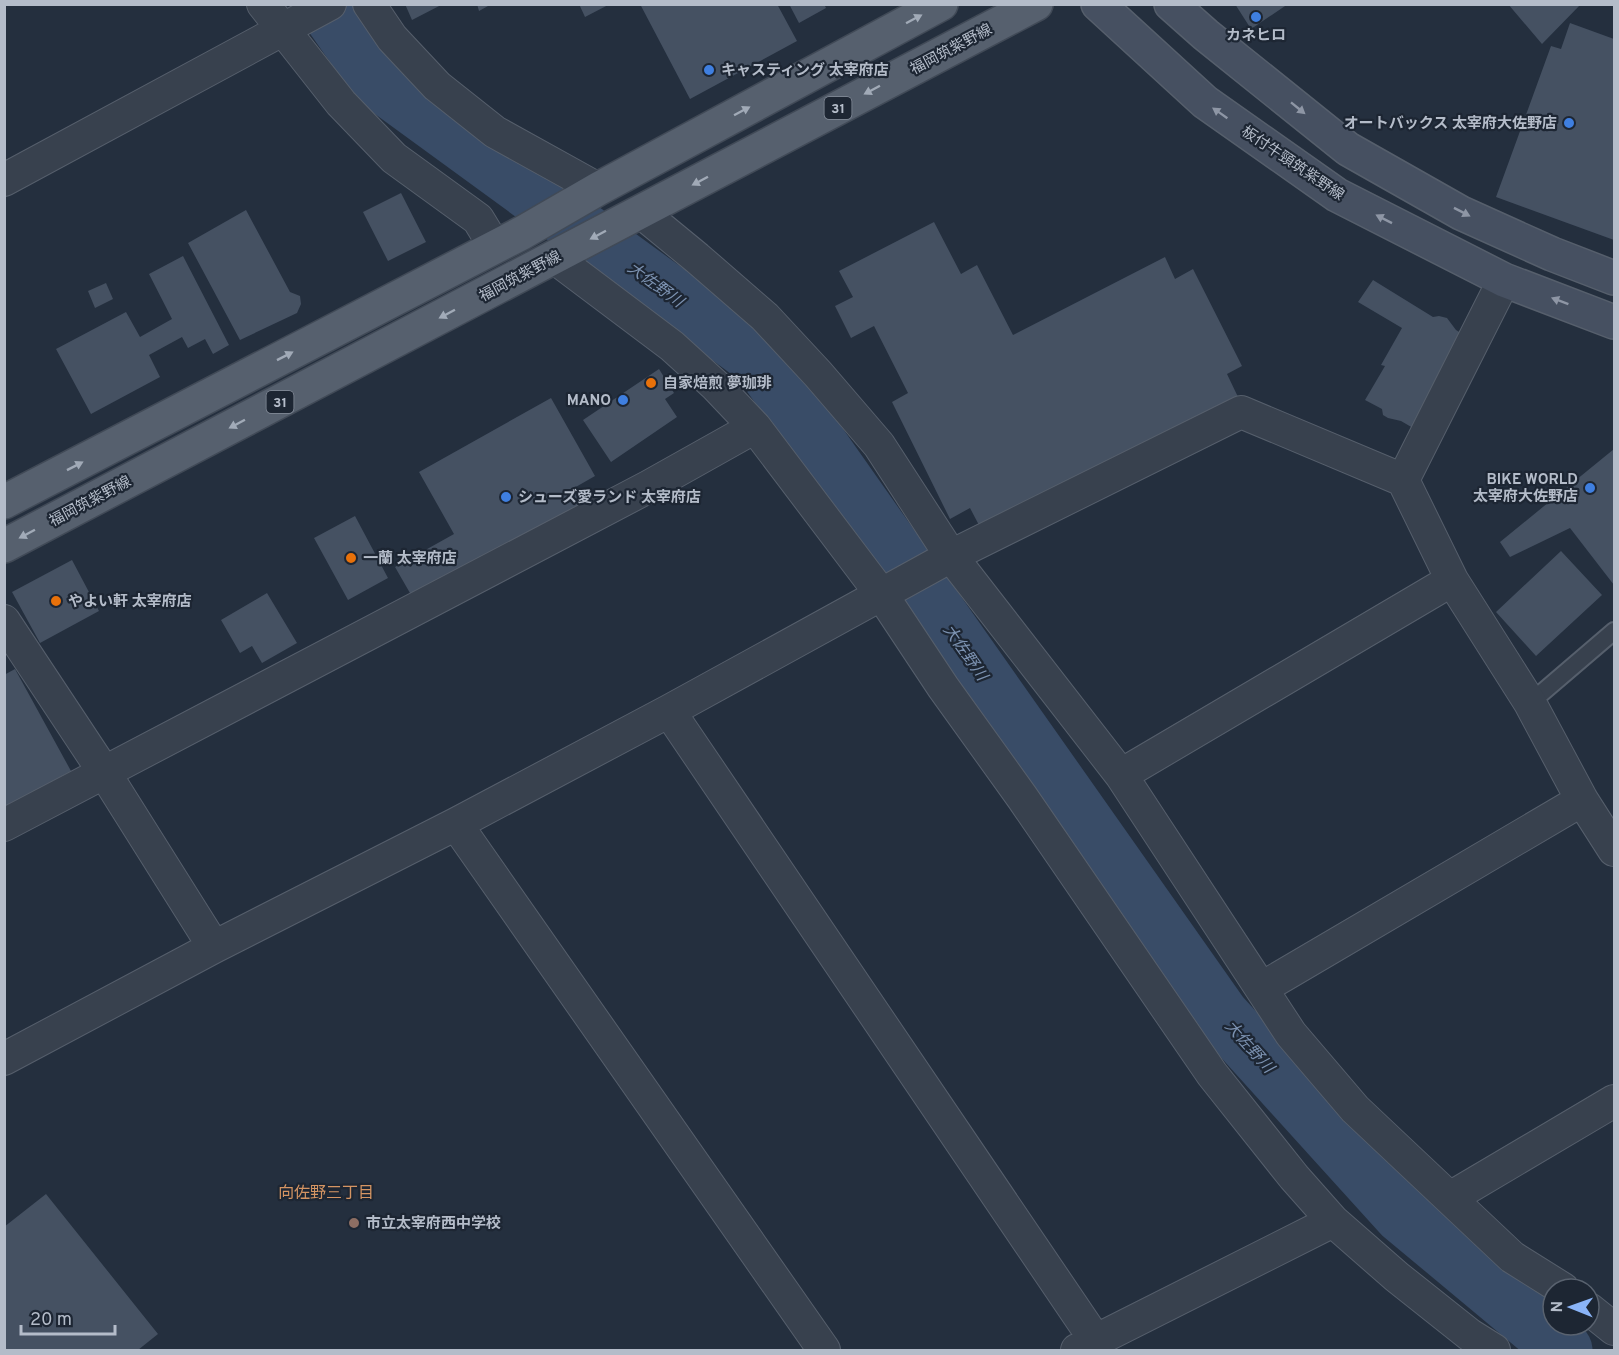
<svg xmlns="http://www.w3.org/2000/svg" width="1619" height="1355" viewBox="0 0 1619 1355" font-family="Overpass,'Noto Sans JP',sans-serif">
<style>
.lines{fill:none;stroke-linecap:round;stroke-linejoin:round}
.river{stroke:#394c67;stroke-width:57}
.building{fill:#455162}
.lane-casing{stroke:#565f6c;stroke-width:20}
.street-casing{stroke:#565f6c;stroke-width:34}
.secondary-casing{stroke:#565f6c;stroke-width:36}
.primary-casing{stroke:#414a57;stroke-width:36}
.lane{stroke:#38414e;stroke-width:16}
.street{stroke:#38414e;stroke-width:32}
.secondary{stroke:#465061;stroke-width:33}
.primary{stroke:#56606e;stroke-width:33}
.oneway{fill:#a1aab7}
.oneway2{fill:#8e96a5}
.shop-dot{fill:#3f7fe0;stroke:#1d2633;stroke-width:2}
.food-dot{fill:#e8710a;stroke:#1d2633;stroke-width:2}
.education-dot{fill:#8d6e63;stroke:#1d2633;stroke-width:2}
.labels{text-anchor:middle;stroke-width:4.5;stroke-linejoin:round;paint-order:stroke}
.shield{fill:#1d2633;stroke:#878f9c;stroke-width:1.5}
.shield-label{font-size:14px;font-weight:bold;fill:#b4bcc9}
.poi-label{font-size:15px;font-weight:bold;fill:#b4bcc9;stroke:#1d2633;text-anchor:start}
.street-label{font-size:15px;fill:#b4bcc9;stroke:#1d2633}
.water-label{font-size:16px;font-style:italic;fill:#7c92b1;stroke:#1d2633}
.neighbourhood-label{font-size:16px;fill:#d59563;stroke:#1d2633}
</style>
<rect width="100%" height="100%" fill="#242f3e"/>
<g class="lines">
<path class="river" d="M324 4 378 81 759 359 1220 1014 1401 1214 1564 1350"/>
</g>
<path class="building" d="M405 4H443L412 20Z
M477 4H487L488 6 479 11Z
M579 4H610L585 17Z
M640 4H777L797 41 690 99Z
M789 4H824L826 8 799 23Z
M1235 4H1288L1251 29Z
M1508 4H1581L1542 44Z
M1570 23 1614 39V240L1496 197 1551 46 1561 49Z
M401 193 426 242 388 261 363 212Z
M246 210 290 292 300 296 301 304 297 313 240 340 188 243Z
M934 222 961 274 977 265 1013 335 1165 257 1175 279 1193 269 1242 366 1227 374 1238 397 981 529 970 508 950 519 892 402 908 393 874 326 851 338 835 306 853 297 839 271Z
M183 256 229 345 213 354 205 339 188 348 182 337 149 355 160 377 91 414 56 349 126 312 140 337 172 319 149 274Z
M1373 280 1433 317 1439 316 1447 318 1456 330 1467 337 1413 428 1401 421 1388 418 1383 415 1382 409 1365 400 1385 366 1381 365 1402 328 1358 302Z
M106 283 113 299 95 308 88 291Z
M659 369 674 393 665 399 677 417 611 462 583 420Z
M551 398 595 476 574 488 583 506 414 600 395 567 454 534 419 472Z
M1614 449V585L1570 528 1510 557 1500 542Z
M355 516 388 578 348 600 314 538Z
M1561 551 1602 595 1536 656 1496 612Z
M72 560 99 611 40 643 12 592Z
M267 593 297 643 262 663 252 646 240 653 221 620Z
M15 669 71 771 4 808V675Z
M46 1194 158 1334 138 1350H4V1227Z"/>
<g class="lines">
<defs>
<path id="lane" d="M1530 703 1614 631"/>
<path id="street" d="M263 4 341 103 394 158 478 219 495 247
M369 4 392 38 437 86 495 132 598 189
M4 180 330 4
M641 212 697 258 765 317 818 374 879 445 951 556 1121 775 1291 1034 1355 1109 1512 1257 1563 1289
M555 258 672 346 716 386 755 427 882 595 943 687 1022 797 1212 1074 1294 1177 1333 1221 1397 1277 1470 1335 1494 1350
M1403 480 1504 280
M4 621 104 772 214 947
M669 711 1096 1341
M1121 775 1452 580
M456 824 824 1350
M4 825 648 487 755 427
M1262 988 1582 800
M4 1059 214 947 456 824 669 711 951 556 1241 412 1403 480 1452 580 1530 703 1582 800 1614 850
M1450 1198 1614 1101
M1589 1309 1614 1329
M1077 1350 1333 1221"/>
<path id="secondary" d="M1098 4 1205 102 1337 195 1504 280 1614 322
M1171 4 1206 35 1348 149 1461 213 1552 254 1614 278"/>
<path id="primary" d="M4 502 522 233 598 189 941 4
M4 546 1036 4"/>
</defs>
<use href="#lane" class="lane-casing"/>
<use href="#street" class="street-casing"/>
<use href="#secondary" class="secondary-casing"/>
<use href="#primary" class="primary-casing"/>
<use href="#lane" class="lane"/>
<use href="#street" class="street"/>
<use href="#secondary" class="secondary"/>
<use href="#primary" class="primary"/>
</g>
<defs><path id="oneway-solid" d="M-6-.8H1V-3.2L6.5 0L1 3.2V.8H-6Z" transform="scale(1.5)"/></defs>
<g class="oneway">
<use href="#oneway-solid" transform="translate(914 19) rotate(-28)"/>
<use href="#oneway-solid" transform="translate(872 90) rotate(152)"/>
<use href="#oneway-solid" transform="translate(742 111) rotate(-28)"/>
<use href="#oneway-solid" transform="translate(700 181) rotate(152)"/>
<use href="#oneway-solid" transform="translate(598 235) rotate(152)"/>
<use href="#oneway-solid" transform="translate(447 314) rotate(152)"/>
<use href="#oneway-solid" transform="translate(285 356) rotate(-27)"/>
<use href="#oneway-solid" transform="translate(237 424) rotate(152)"/>
<use href="#oneway-solid" transform="translate(75 466) rotate(-27)"/>
<use href="#oneway-solid" transform="translate(27 534) rotate(152)"/>
</g>
<g class="oneway2">
<use href="#oneway-solid" transform="translate(1298 108) rotate(39)"/>
<use href="#oneway-solid" transform="translate(1220 113) rotate(-145)"/>
<use href="#oneway-solid" transform="translate(1462 212) rotate(27)"/>
<use href="#oneway-solid" transform="translate(1384 219) rotate(-153)"/>
<use href="#oneway-solid" transform="translate(1560 301) rotate(-159)"/>
</g>
<g class="shop-dot">
<circle cx="1256" cy="17" r="6"/>
<circle cx="709" cy="70" r="6"/>
<circle cx="1569" cy="123" r="6"/>
<circle cx="623" cy="400" r="6"/>
<circle cx="1590" cy="488" r="6"/>
<circle cx="506" cy="497" r="6"/>
</g>
<g class="food-dot">
<circle cx="651" cy="383" r="6"/>
<circle cx="351" cy="558" r="6"/>
<circle cx="56" cy="601" r="6"/>
</g>
<circle class="education-dot" cx="354" cy="1223" r="6"/>
<g class="labels">
<g class="shield">
<rect x="824.5" y="97" width="27" height="22" rx="4.5"/>
<rect x="266.5" y="391" width="27" height="22" rx="4.5"/>
</g>
<g class="shield-label">
<text x="838" y="113">31</text>
<text x="280" y="407">31</text>
</g>
<g class="poi-label">
<text x="1256" y="40" text-anchor="middle">カネヒロ</text>
<text x="721" y="75">キャスティング 太宰府店</text>
<text x="1557" y="128" text-anchor="end">オートバックス 太宰府大佐野店</text>
<text x="663" y="388">自家焙煎 夢珈琲</text>
<text x="611" y="405" text-anchor="end">MANO</text>
<text x="1578" y="484" text-anchor="end">BIKE WORLD<tspan x="1578" dy="17">太宰府大佐野店</tspan></text>
<text x="518" y="502">シューズ愛ランド 太宰府店</text>
<text x="363" y="563">一蘭 太宰府店</text>
<text x="68" y="606">やよい軒 太宰府店</text>
<text x="366" y="1228">市立太宰府西中学校</text>
</g>
<g class="street-label">
<text transform="translate(951 49) rotate(-28)" y="5">福岡筑紫野線</text>
<text transform="translate(1293 163) rotate(34)" y="5">板付牛頸筑紫野線</text>
<text transform="translate(520 276) rotate(-28)" y="5">福岡筑紫野線</text>
<text transform="translate(90 501) rotate(-28)" y="5">福岡筑紫野線</text>
</g>
<g class="water-label">
<text transform="translate(656 284) rotate(36)" y="6">大佐野川</text>
<text transform="translate(966 652) rotate(55)" y="6">大佐野川</text>
<text transform="translate(1250 1046) rotate(48)" y="6">大佐野川</text>
</g>
<g class="neighbourhood-label">
<text x="326" y="1198">向佐野三丁目</text>
</g>
</g>
<rect width="1619" height="1355" fill="none" stroke="#b4bcc9" stroke-width="12"/>
<g transform="translate(1571 1307) rotate(271)"><circle r="28" fill="#1d2633" stroke="#59626f" stroke-width="1.5"/>
<path d="M0-4.5L10 22L0 15L-10 22Z" fill="#8ab4f8"/>
<text y="-9" font-size="16" font-weight="bold" text-anchor="middle" fill="#b4bcc9">N</text>
</g>
<path d="M21 1325v9h94v-9" fill="none" stroke="#b4bcc9" stroke-width="3"/>
<text x="30" y="1325" font-size="18" fill="#b4bcc9" stroke="#1d2633" stroke-width="4.5" paint-order="stroke">20 m</text>
</svg>
